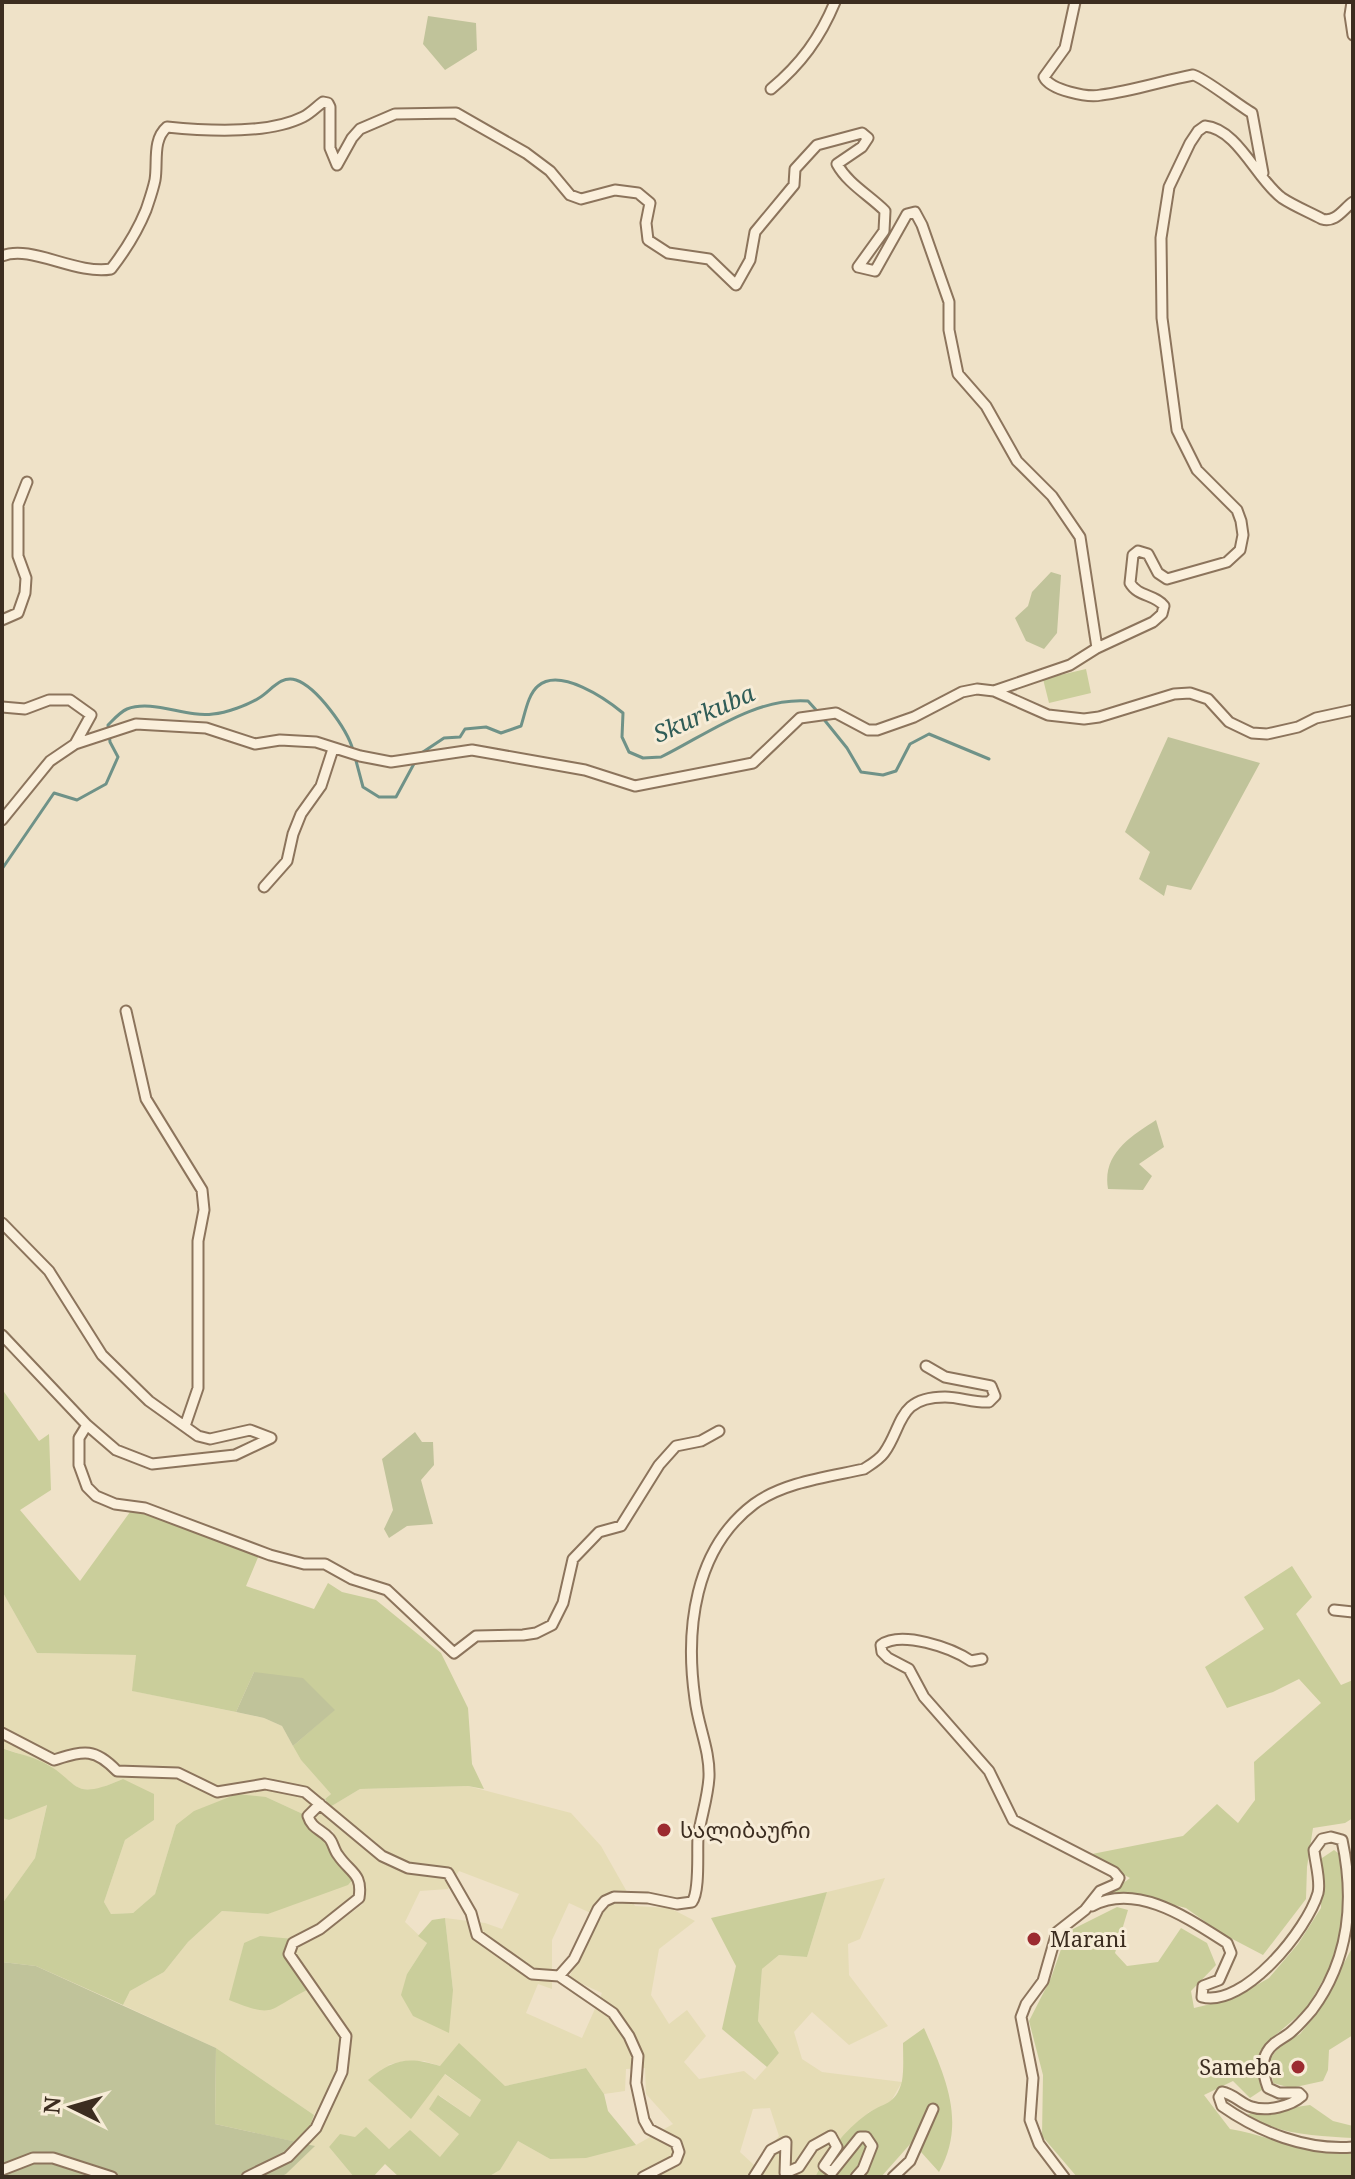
<svg xmlns="http://www.w3.org/2000/svg" width="1355" height="2179" viewBox="0 0 1355 2179" font-family="'Noto Serif','Noto Sans Georgian',serif">
<style>
.farmland{fill:#e5dcb5;fill-rule:evenodd}
.green{fill:#cace9b}
.cemetery{fill:#c0c39a}
.lines{fill:none;stroke-linecap:round;stroke-linejoin:round}
.stream{stroke:#6f9288;stroke-width:3}
.minor-casing{stroke:#8c745c;stroke-width:13}
.minor{stroke:#faefdb;stroke-width:9}
.poi-dot{fill:#9c2b30;stroke:#f7ecd7;stroke-width:3}
.labels{text-anchor:middle;stroke-width:6;stroke-linejoin:round;paint-order:stroke}
.poi-label{font-size:22px;fill:#3c2d20;stroke:#f7ecd7;text-anchor:start}
.water-label{font-size:24px;font-style:italic;fill:#2f5c57;stroke:#f7ecd7}
</style>
<rect width="100%" height="100%" fill="#efe2c8"/>
<path class="farmland" d="M2 1591 37 1653 136 1655 133 1691 264 1718 282 1726 301 1760 331 1794 305 1815 266 1797 176 1825 155 1894 133 1913 111 1914 104 1902 125 1840 154 1820 123 1779 96 1790 80 1789 38 1760 2 1748Z
M468 1786 571 1813 601 1846 635 1906 670 1908 695 1921 659 1949 651 1995 669 2024 687 2010 706 2036 684 2062 699 2079 744 2071 755 2080 779 2053 758 2021 762 1969 779 1955 807 1957 827 1892 885 1878 860 1939 848 1944 849 1975 888 2026 849 2045 812 2012 794 2032 802 2059 822 2072 902 2082 890 2103 869 2112 828 2151 815 2177H488L500 2170 518 2141 550 2159 636 2145 673 2124 646 2094 645 2068 626 2069 625 2091 604 2094 586 2068 505 2086 424 2061H405L387 2065 444 2074 481 2100 470 2117 439 2095 460 2133 440 2158 410 2131 389 2149 355 2137 329 2147 354 2177H280L286 2174 314 2146 306 2144 319 2133 346 2072 349 2034 294 1955 301 1943 323 1934 363 1904 362 1874 340 1853 333 1831 318 1826 315 1816 318 1810 330 1807 360 1789ZM459 1871 519 1894 502 1929 485 1923 445 1918 453 1990 407 1974 427 1943 405 1922 420 1891 448 1889ZM569 1903 597 1916 569 1978 602 1993 582 2038 526 2013 538 1984 552 1989V1940ZM770 2108 779 2136 754 2165 740 2152 753 2109Z
M47 1804 35 1858 2 1904V1818L9 1820Z
M354 1878 356 1896 317 1927 294 1939 244 1943 238 1969 301 1992 307 1990 342 2038 339 2073 314 2115 216 2048 123 2005 130 1991 164 1972 188 1942 222 1911 268 1914Z"/>
<path class="green" d="M1086 669 1091 693 1049 703 1043 679Z
M2 1389 39 1441 49 1434 51 1490 20 1510 80 1581 130 1512 144 1510 259 1555 246 1586 314 1609 328 1583 342 1592 376 1600 441 1653 468 1708 472 1764 484 1789 468 1786 360 1789 330 1807 325 1799 331 1794 301 1760 293 1746 334 1710 254 1672 236 1712 132 1691 136 1655 37 1653 2 1591Z
M1292 1566 1312 1597 1296 1614 1341 1685 1353 1680V1818L1345 1823 1313 1828 1307 1867 1306 1899 1263 1955 1221 1933 1186 1908 1139 1896 1105 1897 1130 1878 1087 1855 1183 1836 1217 1804 1238 1823 1255 1800 1254 1762 1321 1703 1299 1679 1273 1692 1227 1708 1205 1667 1264 1629 1244 1597Z
M2 1748C14 1753 27 1755 38 1760 82 1779 66 1804 123 1779L154 1794V1820L125 1840 104 1902 111 1914 133 1913 155 1894 176 1825 194 1811 237 1794 266 1797 305 1815 327 1838 354 1878 348 1885 268 1914 222 1911 188 1942 164 1972 130 1991 123 2005 36 1966 2 1962V1904L35 1858 47 1805 9 1820 2 1818Z
M1334 1850 1343 1857 1348 1911 1337 1956 1306 2009 1264 2045 1262 2090 1250 2098 1233 2081 1204 2095 1230 2129C1271 2136 1311 2156 1353 2153V2177H1077L1042 2136 1043 2075 1029 2021 1051 1978 1067 1932 1117 1907 1128 1910 1115 1953 1127 1966 1158 1962 1181 1928 1207 1943 1216 1965 1191 1991 1194 2008 1232 1999 1269 1978 1298 1944 1321 1908 1322 1858Z
M827 1892 807 1957 779 1955 762 1969 758 2021 779 2053 767 2067 722 2029 736 1966 711 1918Z
M445 1918 453 1990 449 2033 413 2016 401 1995 407 1974 427 1943 418 1936 432 1920Z
M260 1936 294 1939 284 1955 307 1990C266 2010 277 2019 229 2000L244 1943Z
M1353 1937V2035L1329 2050 1328 2070 1323 2081 1291 2088 1273 2083 1270 2059 1281 2044 1300 2034 1318 2012 1352 1948Z
M924 2028C945 2076 967 2122 939 2172L912 2142 881 2177H815C828 2152 844 2131 867 2114 883 2102 896 2106 902 2081 904 2069 903 2055 903 2043Z
M459 2043 505 2086 586 2068 604 2094 608 2111 636 2145 586 2158 550 2159 518 2141 500 2170 488 2177H399L385 2164 373 2177H354L329 2147 340 2134 355 2137 366 2127 389 2149 410 2130 440 2157 459 2134 429 2109 438 2095 470 2117 481 2100 445 2074 411 2119 368 2080C393 2059 408 2056 440 2066Z
M216 2048 314 2115 309 2129 296 2142 215 2124Z
M1310 2105 1333 2121 1353 2126V2138C1318 2136 1276 2135 1247 2114Z"/>
<path class="cemetery" d="M428 16 476 23 477 50 445 70 423 44Z
M1051 572 1061 575 1057 633 1044 649 1026 641 1015 618 1028 606 1032 592Z
M1168 737 1260 763 1191 890 1167 885 1164 896 1139 879 1150 852 1125 832Z
M1156 1120 1164 1147 1139 1164 1152 1176 1143 1190 1108 1189C1102 1154 1130 1137 1156 1120Z
M415 1432 422 1442H433L434 1465 421 1480 433 1524 407 1526 389 1538 384 1529 393 1510 382 1459Z
M254 1672 303 1678 335 1710 293 1746 282 1726 264 1718 236 1712Z
M2 1962 36 1966 216 2048 215 2124 315 2146 286 2174 280 2177H2Z"/>
<g class="lines">
<path class="stream" d="M822 717 847 748 861 772 883 775 896 771 910 744 929 734 989 759
M420 754 444 738 460 737 465 729 486 727 501 733 521 726C525 714 528 694 538 686 560 667 606 699 623 713L622 737 629 752 643 758 661 757C706 735 755 697 808 701L817 711
M355 757 363 787 379 797H396L416 760
M2 869 54 793 77 800 106 784 118 757 110 742 108 725C113 720 120 712 127 709 153 699 186 718 213 714 226 713 248 705 259 698 271 691 280 675 296 680 317 687 347 729 353 750"/>
<defs>
<path id="minor" d="M1075 2 1065 48 1044 77C1050 90 1088 98 1101 95 1132 91 1162 81 1193 75 1203 77 1238 105 1252 113L1263 173
M1352 2 1350 15 1353 35
M771 89C801 64 820 38 835 2
M337 165 352 138 360 129 395 114 456 113 526 153 550 171 570 195 581 199 615 190 638 193 650 203 646 223 648 240 668 253 709 259 736 285 750 260 755 232 794 185 795 169 817 145 862 133 868 138 862 147 837 164C848 184 869 195 885 211L884 231 858 267 875 271 907 214 915 212 922 225 949 302V330L958 374 986 406 1017 461 1052 496 1080 537 1097 648
M2 256C31 244 75 275 111 269 125 251 137 232 146 210 149 201 153 190 155 180 158 162 152 140 167 127 206 131 267 135 303 117 311 113 316 107 323 102L328 103 330 107V148L337 165
M2 620 18 613 25 593 26 578 18 556V505L27 482
M994 691 1070 665 1097 648 1153 622 1162 614 1164 606C1155 594 1138 597 1130 583L1133 555 1138 551 1148 554 1158 573 1167 579 1227 562 1240 550 1243 535 1241 521 1237 510 1197 470 1177 430 1162 318 1161 238 1169 187 1190 143 1198 131 1205 126C1238 129 1257 180 1282 198 1294 206 1309 212 1322 219 1336 223 1343 209 1353 202
M2 707 25 709 49 700H70L91 715 75 744
M2 820 50 761 75 744 136 724 206 728 255 744 280 740 316 742 360 756 391 762 472 750 585 770 635 786 753 763 800 718 836 713 868 730H877L914 717 962 692 977 689 994 691 1048 715 1084 719 1099 717 1174 694 1190 693 1208 699 1229 722 1252 733 1267 734 1298 727 1316 718 1353 710
M264 887 287 861 293 834 301 814 321 786 333 749
M126 1011 146 1099 202 1190 204 1210 198 1241V1388L185 1426
M2 1223 49 1271 102 1355 149 1401 198 1436 210 1439 250 1430 271 1438
M2 1335 87 1425 116 1450 152 1464 235 1455 271 1438
M87 1425 79 1438V1465L87 1487 96 1496 115 1504 145 1508 270 1555 304 1564H325L352 1579 387 1590 454 1653 476 1636 523 1635 536 1633 552 1625 563 1603 573 1559 599 1532 621 1526 659 1465 676 1446 701 1441 719 1431
M1334 1610 1353 1612
M982 1659 971 1661C952 1648 901 1630 881 1645L882 1652 888 1658 909 1669 924 1697 989 1771 1013 1820 1114 1872 1119 1878 1116 1884 1100 1891 1085 1910 1057 1932 1043 1981 1026 2004 1021 2017 1033 2078 1030 2120 1039 2144 1064 2177
M2 1733 54 1760C84 1751 94 1747 117 1771L178 1773 217 1792 265 1784 305 1792 382 1856 408 1868 448 1873 471 1913 477 1935 532 1974 559 1976 613 2013 629 2036 638 2056 636 2083 644 2120 649 2129 676 2143 679 2152 676 2160 643 2177
M1092 1906C1137 1882 1189 1919 1227 1943L1231 1953 1219 1980 1203 1986 1202 1997C1244 2008 1307 1930 1318 1893 1321 1881 1315 1862 1314 1850L1322 1839 1331 1837 1342 1840C1355 1900 1349 1960 1312 2010 1306 2017 1298 2026 1291 2032 1283 2039 1272 2042 1267 2052 1261 2062 1264 2077 1268 2088L1279 2093H1299L1302 2096
M559 1976 574 1959 598 1909 605 1901 614 1897 648 1898 677 1904 692 1902C700 1891 697 1854 698 1837 701 1817 708 1797 709 1777 710 1750 698 1726 695 1699 685 1630 694 1549 754 1504 784 1482 828 1477 864 1469 870 1465 879 1460 884 1453 903 1427 897 1397 945 1397 960 1397 974 1403 989 1402L995 1396 991 1386 945 1377 926 1366
M1302 2096C1291 2106 1267 2112 1252 2107 1241 2104 1234 2094 1222 2092L1219 2097 1222 2106C1259 2132 1307 2151 1353 2147
M2 2170 33 2158H53L112 2177
M247 2177 288 2157 316 2128 342 2072 346 2036 289 1954 293 1943 320 1929 359 1898C363 1873 350 1873 338 1855 334 1850 333 1842 329 1838 321 1829 312 1829 308 1816L320 1804
M754 2177 771 2150 786 2142 785 2173 799 2167 813 2146 831 2136 837 2147 824 2166 832 2172 860 2137H866L872 2146 863 2169 856 2177
M893 2177 910 2161 933 2109"/>
</defs>
<use href="#minor" class="minor-casing"/>
<use href="#minor" class="minor"/>
</g>
<g class="poi-dot">
<circle cx="664" cy="1830" r="8"/>
<circle cx="1034" cy="1939" r="8"/>
<circle cx="1298" cy="2067" r="8"/>
</g>
<g class="labels">
<g class="poi-label">
<text x="680" y="1838">სალიბაური</text>
<text x="1050" y="1947">Marani</text>
<text x="1282" y="2075" text-anchor="end">Sameba</text>
</g>
<g class="water-label">
<text transform="translate(704 714) rotate(-24)" y="8">Skurkuba</text>
</g>
</g>
<rect width="1355" height="2179" fill="none" stroke="#3c2d20" stroke-width="8"/>
<g transform="translate(72 2107) rotate(275)" stroke="#f7ecd7" stroke-width="6" paint-order="stroke">
<path d="M0-6L14 30L0 20L-14 30Z" fill="#3c2d20"/>
<text y="-12" font-size="22" font-weight="bold" text-anchor="middle" fill="#3c2d20">N</text>
</g>
</svg>
